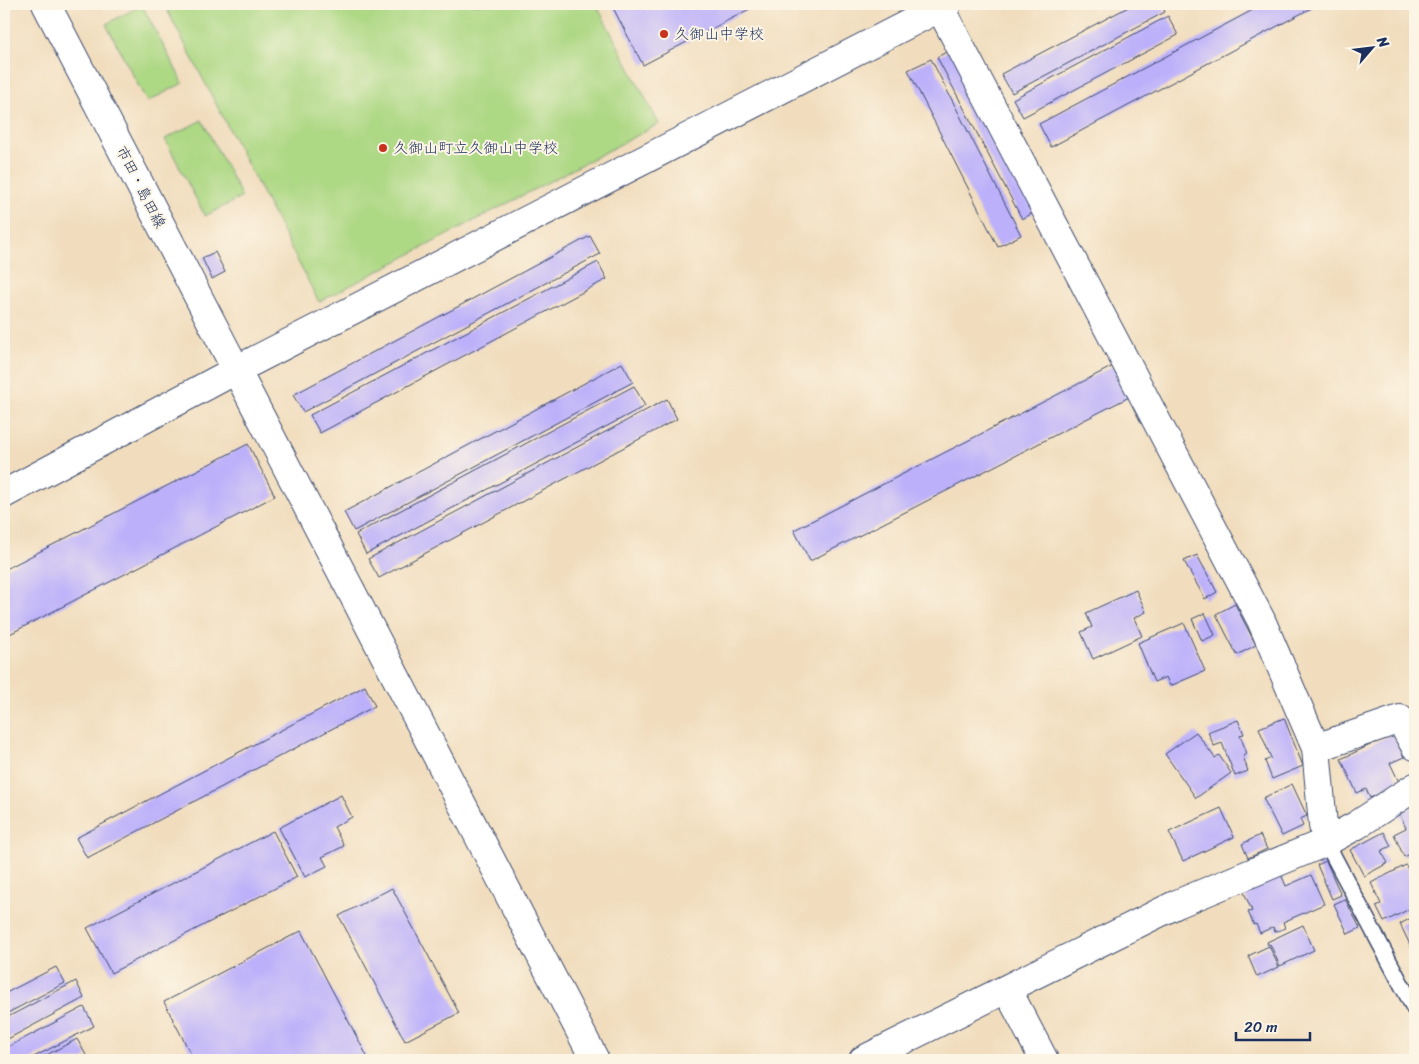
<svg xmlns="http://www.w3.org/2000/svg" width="1419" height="1064" viewBox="0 0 1419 1064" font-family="Sriracha,'Klee One',sans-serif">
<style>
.green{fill:#add884;stroke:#648471}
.building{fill:#bcb0fa}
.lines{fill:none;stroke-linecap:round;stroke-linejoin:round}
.service-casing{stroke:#3b496c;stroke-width:18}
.minor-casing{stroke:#3b496c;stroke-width:30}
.tertiary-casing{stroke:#3b496c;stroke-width:30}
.service{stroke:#fff;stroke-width:15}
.minor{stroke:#fff;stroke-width:28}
.tertiary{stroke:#fff;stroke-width:28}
.poi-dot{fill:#c8321e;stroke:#fcf5e5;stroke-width:2}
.labels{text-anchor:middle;stroke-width:4;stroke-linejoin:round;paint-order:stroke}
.poi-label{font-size:15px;fill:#1b2f5e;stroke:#fcf5e5;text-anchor:start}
.street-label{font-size:15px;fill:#1b2f5e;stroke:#fcf5e5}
</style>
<rect width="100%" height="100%" fill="#fcf5e5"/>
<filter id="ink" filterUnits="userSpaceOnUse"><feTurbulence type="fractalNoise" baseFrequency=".02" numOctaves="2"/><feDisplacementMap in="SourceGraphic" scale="10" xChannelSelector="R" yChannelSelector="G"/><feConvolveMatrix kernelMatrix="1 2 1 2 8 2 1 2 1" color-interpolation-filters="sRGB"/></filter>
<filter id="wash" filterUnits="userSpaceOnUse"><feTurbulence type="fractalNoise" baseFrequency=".0096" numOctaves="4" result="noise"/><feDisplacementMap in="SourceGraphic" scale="20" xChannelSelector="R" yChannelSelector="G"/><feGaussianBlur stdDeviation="1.12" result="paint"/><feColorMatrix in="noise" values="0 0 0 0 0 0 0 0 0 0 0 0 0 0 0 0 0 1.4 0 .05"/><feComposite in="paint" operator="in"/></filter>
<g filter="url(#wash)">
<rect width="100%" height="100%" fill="#f1ddbd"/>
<path class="green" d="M164 4H596L659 124 319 302Z
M142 5 183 83 147 102 106 24Z
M202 120 242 197 205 216 165 139Z"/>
<g id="blocks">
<path class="building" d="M611 4H759L643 65Z
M1134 4H1161L1165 12 1012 93 1001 74Z
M1264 4H1319L1051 147 1039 124Z
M1168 16 1178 35 1023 117 1013 99Z
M952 49 1037 211 1022 219 937 57Z
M931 59 1021 235 998 247 908 70Z
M590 236 600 254 303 412 293 395Z
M215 252 225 272 212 279 202 258Z
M598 262 607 279 320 433 310 415Z
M622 363 633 382 354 531 344 512Z
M1117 364 1133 395 810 561 794 530Z
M634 386 645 406 366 554 356 534Z
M667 399 677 419 379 578 368 559Z
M248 444 275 496 4 637V570Z
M1197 555 1217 592 1205 599 1184 561Z
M1136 590 1146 612 1134 618 1142 636 1093 659 1081 632 1092 627 1086 613Z
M1235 604 1256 645 1237 655 1216 614Z
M1205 613 1215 635 1202 641 1192 619Z
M1184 623 1205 671 1170 686 1166 677 1154 682 1138 643Z
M365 686 375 706 87 858 76 838Z
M1284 718 1303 766 1272 779 1265 761 1271 758 1259 728Z
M1238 720 1244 734 1240 735 1247 754 1243 756 1248 771 1235 776 1222 743 1214 746 1208 732Z
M1196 732 1215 758 1219 755 1231 773 1196 798 1165 754Z
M1393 734 1404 757 1390 763 1400 784 1370 798 1366 789 1357 793 1341 759Z
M1292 784 1307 816 1300 819 1303 826 1282 836 1263 798Z
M341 795 352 817 334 827 344 846 322 857 327 866 305 877 279 828Z
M1415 805V852L1404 857 1394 834 1406 828 1399 813Z
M1221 808 1234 837 1183 861 1169 832Z
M273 831 297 877 111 973 87 928Z
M1384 832 1391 846 1381 851 1388 863 1364 876 1350 850Z
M1260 835 1267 849 1248 858 1242 844Z
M1326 861 1341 895 1332 899 1317 865Z
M1406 865 1415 884V906L1384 922 1376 906 1381 904 1371 883Z
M1281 874 1286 886 1311 875 1324 904 1283 922 1285 928 1275 932 1273 927 1260 933 1256 924 1254 925 1248 912 1252 911 1243 890Z
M392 888 459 1013 405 1041 339 916Z
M1345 899 1360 928 1348 934 1334 904Z
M1415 916V955L1400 924Z
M1303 925 1314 950 1280 966 1270 944 1268 945 1267 942Z
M301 931 369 1060H194L164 1002Z
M1269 946 1279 967 1257 977 1248 956Z
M56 967 65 983 4 1015V994Z
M76 981 84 998 4 1041V1019Z
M84 1007 94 1026 28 1060H4V1049Z
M77 1039 87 1057 82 1060H37Z"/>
</g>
</g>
<g filter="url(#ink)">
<use href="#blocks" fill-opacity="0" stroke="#3b496c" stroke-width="1"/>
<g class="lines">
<defs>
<path id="service" d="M1326 842 1415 1010"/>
<path id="minor" d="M938 4 1261 620 1316 748 1323 825 1326 842
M1316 748 1400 719 1415 746
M1007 989 1044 1060
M863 1060 1177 904 1326 842 1357 825 1415 787"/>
<path id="tertiary" d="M46 4 595 1060
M4 494 236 370 947 4"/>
</defs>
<use href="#service" class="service-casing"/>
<use href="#minor" class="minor-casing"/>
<use href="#tertiary" class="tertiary-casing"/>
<use href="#service" class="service"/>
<use href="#minor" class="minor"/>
<use href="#tertiary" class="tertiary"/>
</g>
</g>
<g class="poi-dot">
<circle cx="664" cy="34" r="5"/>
<circle cx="383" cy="148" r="5"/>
</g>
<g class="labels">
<g class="poi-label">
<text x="674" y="39">久御山中学校</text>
<text x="393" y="153">久御山町立久御山中学校</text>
</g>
<g class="street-label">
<text transform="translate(141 187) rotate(63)" y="5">市田・島田線</text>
</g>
</g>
<rect width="1419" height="1064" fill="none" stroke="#fcf5e5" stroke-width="20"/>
<g transform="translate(1372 48) rotate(62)" stroke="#fcf5e5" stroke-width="4" paint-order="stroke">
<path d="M0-4L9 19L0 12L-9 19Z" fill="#1b2f5e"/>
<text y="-8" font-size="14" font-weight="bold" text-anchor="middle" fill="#1b2f5e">N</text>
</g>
<path d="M1236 1032v8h74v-8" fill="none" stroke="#1b2f5e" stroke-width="2.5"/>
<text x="1244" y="1032" font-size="15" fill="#1b2f5e" stroke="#fcf5e5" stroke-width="4" paint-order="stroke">20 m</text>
</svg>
